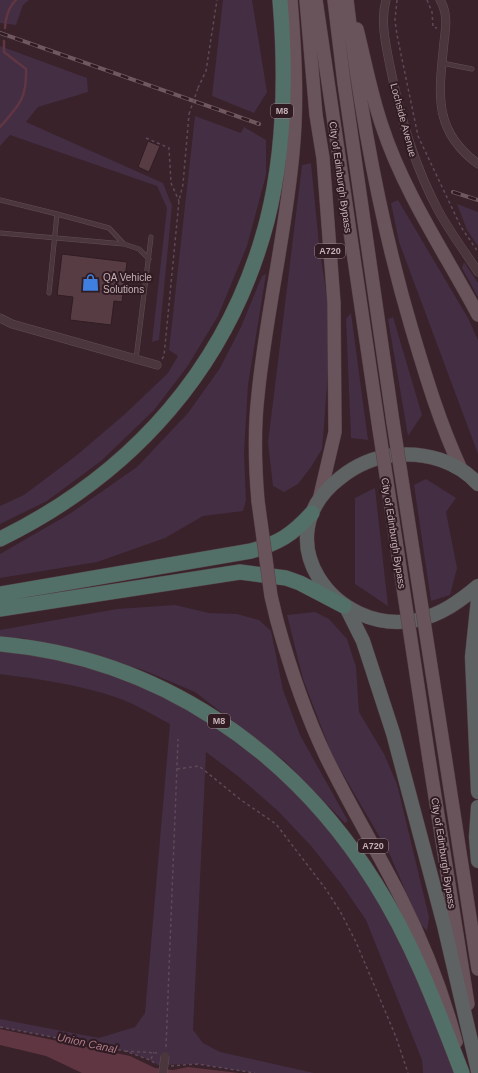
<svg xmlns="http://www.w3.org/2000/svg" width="478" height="1073" viewBox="0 0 478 1073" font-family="Helvetica,sans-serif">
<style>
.green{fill:#442e43}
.water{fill:#603643}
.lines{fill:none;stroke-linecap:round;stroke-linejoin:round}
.stream{stroke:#603643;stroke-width:2.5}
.building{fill:#573c44;stroke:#311d23}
.service-casing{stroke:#624e54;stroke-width:5}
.minor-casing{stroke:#624e54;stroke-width:9}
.primary-casing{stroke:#533f45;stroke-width:14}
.trunk-casing{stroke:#523e44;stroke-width:15}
.motorway-casing{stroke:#523e44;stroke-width:16}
.path{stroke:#5e4958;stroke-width:1.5;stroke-dasharray:3 3;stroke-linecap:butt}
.service{stroke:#4a363c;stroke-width:4}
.minor{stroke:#4a363c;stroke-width:8}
.primary{stroke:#6a545b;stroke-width:13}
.trunk{stroke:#5e6262;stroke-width:14}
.motorway{stroke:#537068;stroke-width:15}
.rail-casing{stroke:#71585f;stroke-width:4}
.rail{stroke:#2f1b21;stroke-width:2.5;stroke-dasharray:8;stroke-linecap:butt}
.minor-bridge-casing{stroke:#624e54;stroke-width:9;stroke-linecap:butt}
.primary-bridge-casing{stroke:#533f45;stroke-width:14;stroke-linecap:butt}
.path-bridge{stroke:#5e4958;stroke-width:1.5;stroke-dasharray:3 3;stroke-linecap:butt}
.minor-bridge{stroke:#4a363c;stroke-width:8}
.primary-bridge{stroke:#6a545b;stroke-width:13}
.labels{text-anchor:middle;stroke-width:4;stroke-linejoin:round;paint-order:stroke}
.shield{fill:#2f1b21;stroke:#99848a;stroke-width:1}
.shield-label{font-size:9px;font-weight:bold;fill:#c6b1b7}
.street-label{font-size:10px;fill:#c6b1b7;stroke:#2f1b21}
.poi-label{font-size:10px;fill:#c6b1b7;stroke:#2f1b21;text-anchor:start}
.water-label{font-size:11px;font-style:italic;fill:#ad7a89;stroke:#2f1b21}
</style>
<rect width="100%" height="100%" fill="#39222a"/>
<path class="green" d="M0 0H29L23 5 16 25 0 23Z
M223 0H252L267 92 254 113 212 96Z
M0 46 87 78 88 92 38 107 26 122 163 183 172 206 159 340 152 342 167 208 157 186 10 135 0 146Z
M195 116 241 133 244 127 266 140V175L247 246 218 316 187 367 154 410 101 461 47 501 0 524V506L24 495 77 455 125 414 168 373 178 356 169 350Z
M311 163 319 244 327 298 329 355 324 426 322 449 311 467 298 484 284 492 273 486 268 443 302 165Z
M398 200 468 318 478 340V454L399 242 391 203Z
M457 204 478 212V246L467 230Z
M464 262 478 283V297L462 268Z
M266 274 248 385 244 454 246 500 243 511 203 516 165 538 97 562 0 578V554L71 513 137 467 188 413 220 368 241 327 262 276Z
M351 313 368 440 351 438 346 319Z
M393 317 422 415 408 436 388 319Z
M426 479 456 498 446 512 457 568 450 595 431 601 414 485Z
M375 488 388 606 355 584V498Z
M175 605 209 613 237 614 259 620 271 631 283 690 300 735 348 821 345 823 286 762 195 692 143 670 78 651 23 638 0 637V630L117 609Z
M315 612 329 619 347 639 356 667 359 712 384 754 397 784 429 917 427 931 419 922 390 855 332 755 303 679 287 615Z
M0 644 104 664 255 746 375 882 462 1073H423L422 1060 366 920 342 885 312 847 278 811 239 777 206 752 193 1030 203 1043 220 1052 314 1073H255L197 1064 158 1065 150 1060 125 1051 0 1027V1019L99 1038 135 1027 145 1013 170 724C151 714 132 702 112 696 75 684 38 679 0 674Z"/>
<path class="water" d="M0 1029 130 1056 155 1068 173 1070 188 1067 239 1073H82L46 1056 0 1045Z"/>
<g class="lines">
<path class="stream" d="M5 28C5 19 9 6 16 0
M0 127C19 105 27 99 26 69L4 52V41"/>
</g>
<path class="building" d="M148 141 160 146 149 172 138 167Z
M62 254 127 262 122 302 114 301 111 325 70 320 73 297 57 295Z"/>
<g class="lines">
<defs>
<path id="service" d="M442 63 472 69
M0 200 57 214
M0 233 124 244 139 249 149 259
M49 293 57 214 109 228 124 244
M136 359 151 237"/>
<path id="minor" d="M386 0C380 21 386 46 390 66 400 117 414 165 438 210 450 232 465 252 478 272
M440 0C448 13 446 27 444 42 439 93 432 130 478 164
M0 318 12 324 157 365"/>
<path id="primary" d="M306 0 316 115 323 158 334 303 335 432 319 500
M316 0 379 429
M334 0 344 83 393 422
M347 0C360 112 380 222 412 330 426 377 440 424 461 469
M357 29C365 61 371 94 382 126 404 193 445 253 478 315
M258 501C255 466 254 430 258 395 266 313 286 233 293 152 298 101 295 50 291 0
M277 621C290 668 305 713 326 757 349 804 376 849 400 896 423 942 443 992 456 1042
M445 756 478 969
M429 759 468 1004"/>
<path id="trunk" d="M478 484C457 461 426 452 395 455 375 457 356 465 340 478 263 537 334 637 417 620 441 615 460 601 478 586
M478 599 472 657 478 792
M346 607 363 641 393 733 444 925 478 1071
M478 807 476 837 478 861"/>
<path id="motorway" d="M0 539C133 474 229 366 267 221 285 150 286 73 280 0
M0 594 251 551C279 543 292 535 312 513
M0 609 240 572 286 578 300 583 344 606
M0 644C158 658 292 750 375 883 413 943 437 1008 462 1073"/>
</defs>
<use href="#service" class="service-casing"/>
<use href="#minor" class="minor-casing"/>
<use href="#primary" class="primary-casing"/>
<use href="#trunk" class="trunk-casing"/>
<use href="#motorway" class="motorway-casing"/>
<path class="path" d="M397 0 395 20 397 35 418 136 461 227 478 252
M427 0 432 12 433 27 437 28
M198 88 206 71 217 0
M146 138 169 148 171 183 179 201
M162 359 164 356 179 201 183 184 189 114
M177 769 199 766 241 800 276 824 325 888 340 911 356 942 396 1037 408 1073
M0 1027 125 1051 150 1060 156 1064
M166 1047 178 739
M125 1051 157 1053
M151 1059 154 1052
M171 1066 197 1064 255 1073"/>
<use href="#service" class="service"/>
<use href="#minor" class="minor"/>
<use href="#primary" class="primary"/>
<use href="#trunk" class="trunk"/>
<use href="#motorway" class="motorway"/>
<defs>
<path id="rail" d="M0 33 259 124
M453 192 478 200"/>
</defs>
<use href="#rail" class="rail-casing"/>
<use href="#rail" class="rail"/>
<defs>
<path id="minor-bridge" d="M163 1073 165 1056"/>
<path id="primary-bridge" d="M393 422 445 756
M379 429 429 759
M258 501 271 596 277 621"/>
</defs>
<use href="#minor-bridge" class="minor-bridge-casing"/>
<use href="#primary-bridge" class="primary-bridge-casing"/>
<path class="path-bridge" d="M189 114 198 88"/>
<use href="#minor-bridge" class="minor-bridge"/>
<use href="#primary-bridge" class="primary-bridge"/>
</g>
<defs>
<symbol id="shop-bare" viewBox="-9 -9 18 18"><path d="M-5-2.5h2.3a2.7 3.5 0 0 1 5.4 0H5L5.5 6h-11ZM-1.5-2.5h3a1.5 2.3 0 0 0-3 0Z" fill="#3f7fe0" stroke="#2f1b21" stroke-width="2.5" paint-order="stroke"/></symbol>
</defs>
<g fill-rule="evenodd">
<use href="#shop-bare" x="78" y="270" width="25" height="25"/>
</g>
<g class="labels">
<g class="shield">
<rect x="271" y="104" width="22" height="14" rx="3"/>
<rect x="315" y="244" width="30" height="14" rx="3"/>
<rect x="208" y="714" width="22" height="14" rx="3"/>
<rect x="358" y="839" width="30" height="14" rx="3"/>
</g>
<g class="shield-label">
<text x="282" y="114">M8</text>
<text x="330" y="254">A720</text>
<text x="219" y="724">M8</text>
<text x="373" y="849">A720</text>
</g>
<g class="street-label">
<text transform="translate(404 120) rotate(75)" y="4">Lochside Avenue</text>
<text transform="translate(341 177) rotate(82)" y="4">City of Edinburgh Bypass</text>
<text transform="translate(394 533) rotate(81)" y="4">City of Edinburgh Bypass</text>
<text transform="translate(444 853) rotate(81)" y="4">City of Edinburgh Bypass</text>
</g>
<g class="poi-label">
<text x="103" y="281">QA Vehicle<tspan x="103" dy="12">Solutions</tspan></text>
</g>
<g class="water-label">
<text transform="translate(87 1043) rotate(12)" y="4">Union Canal</text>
</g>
</g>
</svg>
